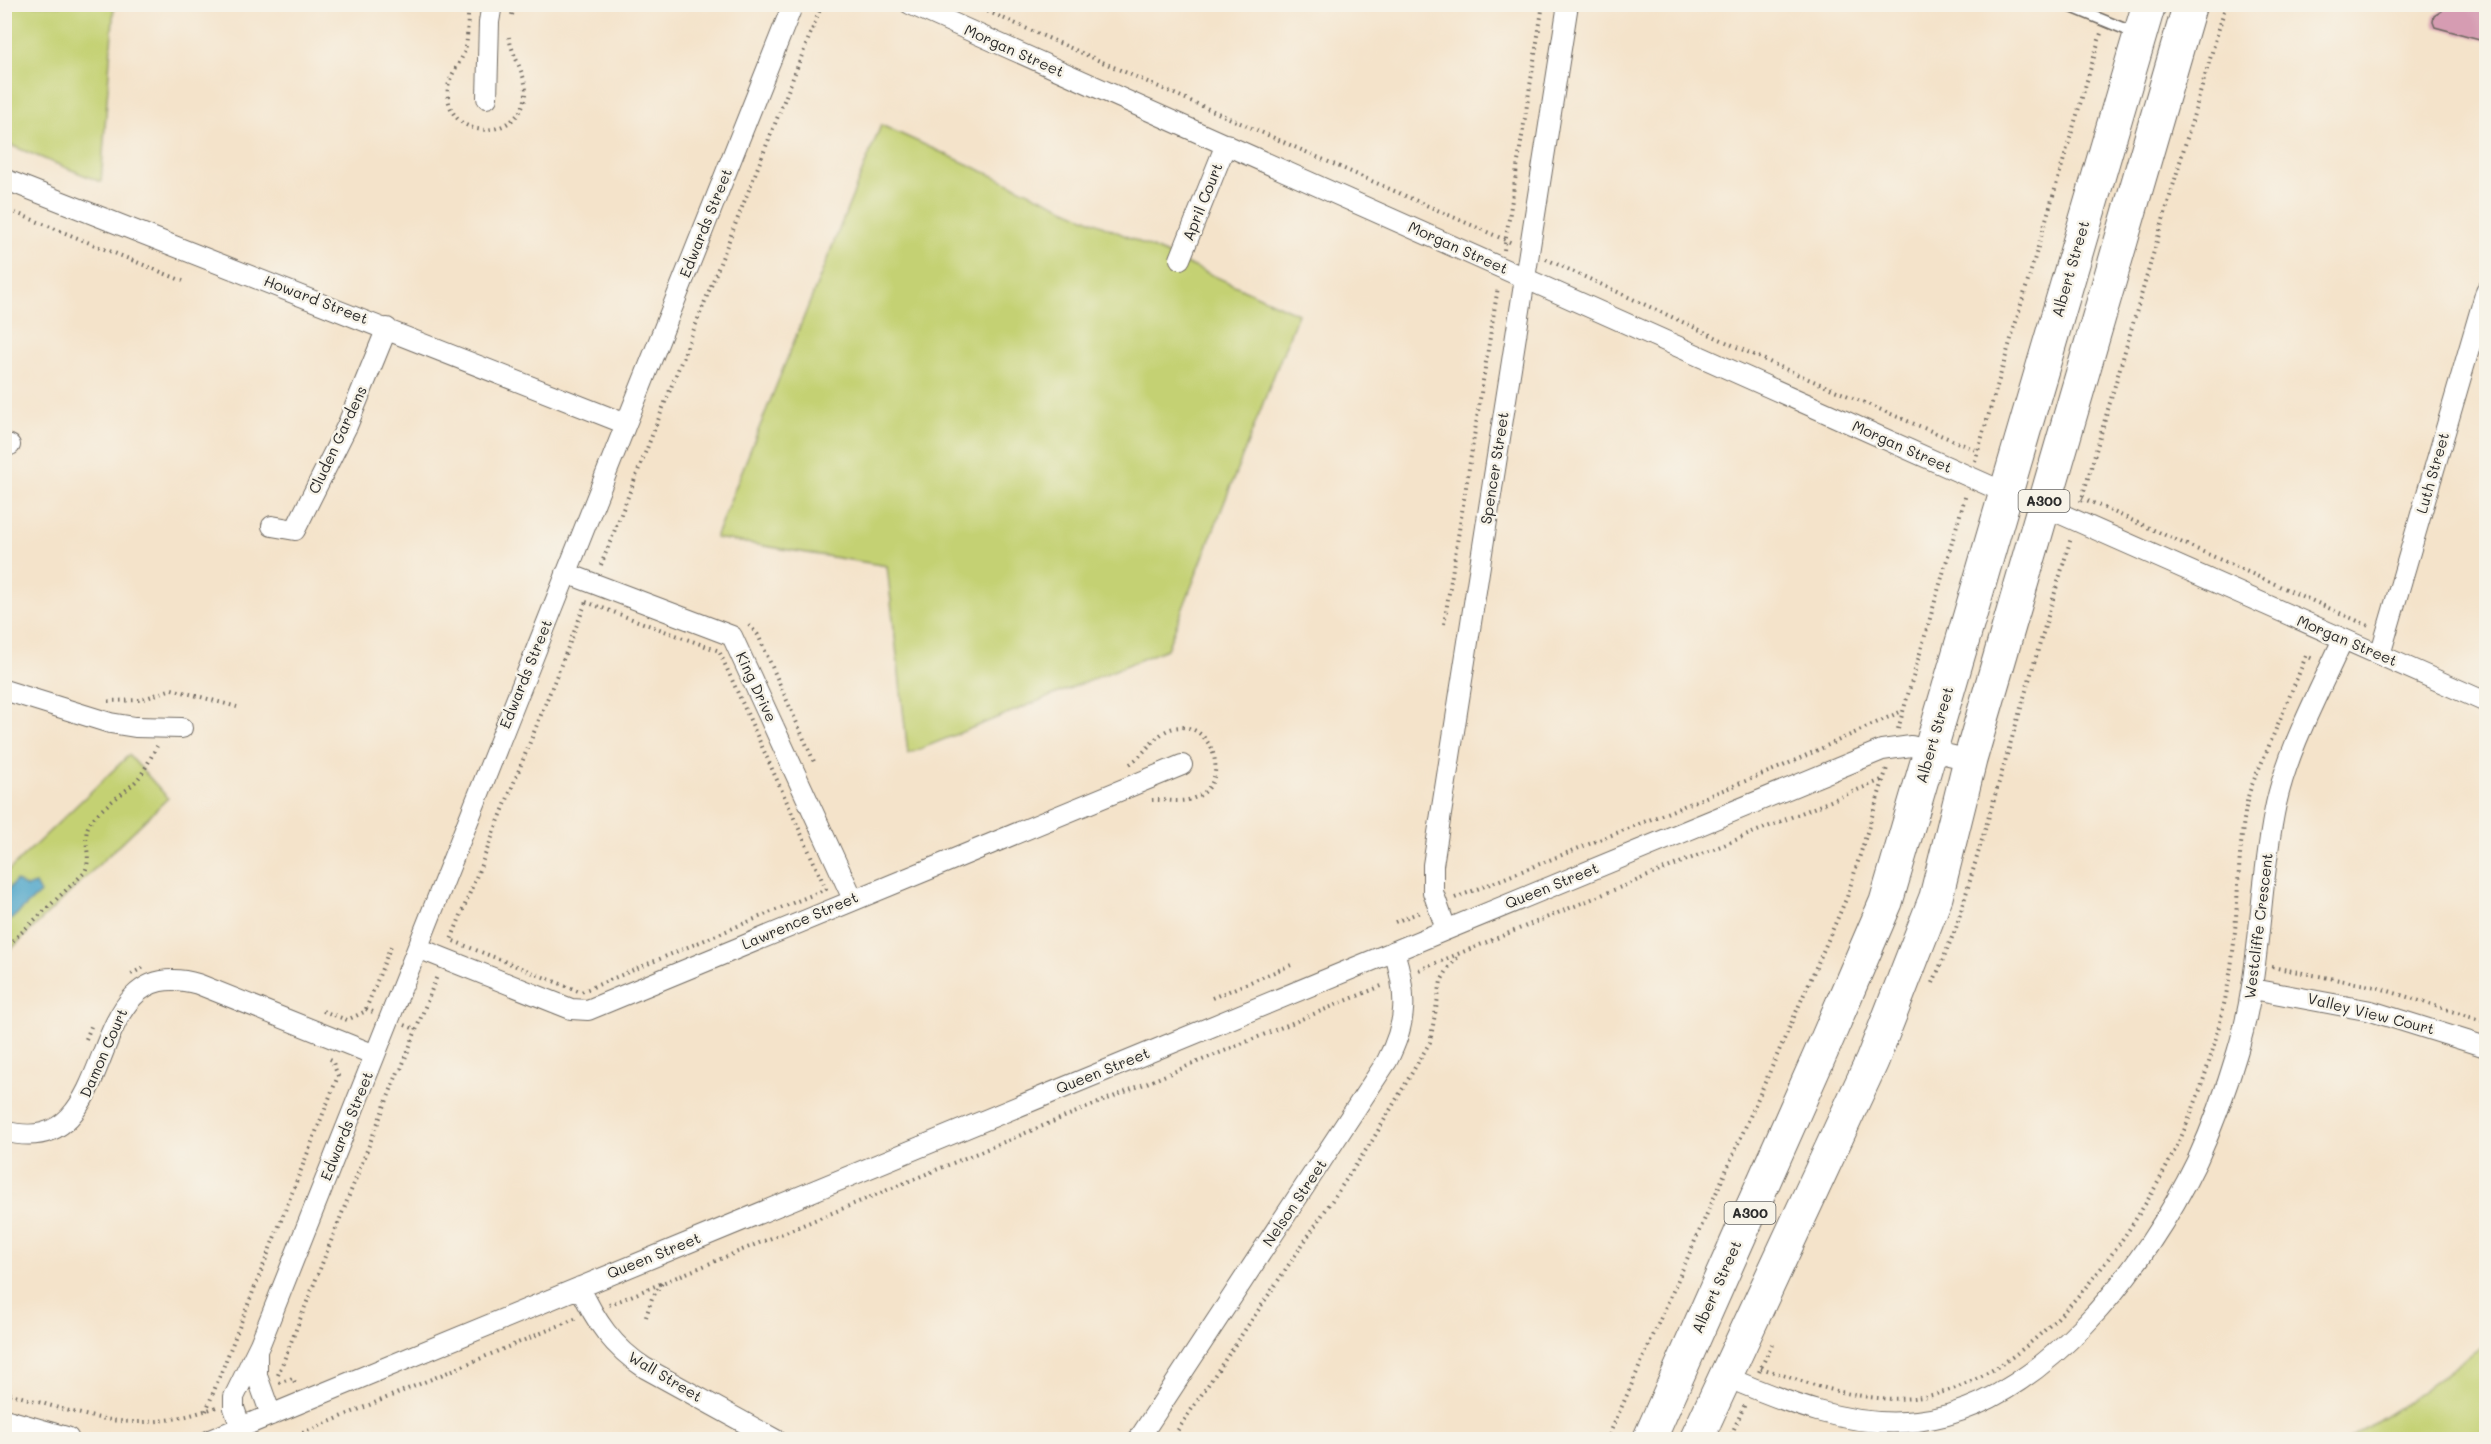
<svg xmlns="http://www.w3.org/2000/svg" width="2491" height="1444" viewBox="0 0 2491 1444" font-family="Mali,sans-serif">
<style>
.green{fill:#c4d173;stroke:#787e4f;stroke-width:1.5}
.water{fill:#4ca4c9;stroke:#3c687a;stroke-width:1.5}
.building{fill:#d69cb2}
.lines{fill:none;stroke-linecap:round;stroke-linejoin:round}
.service-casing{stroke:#716b63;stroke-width:13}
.minor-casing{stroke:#716b63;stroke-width:22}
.tertiary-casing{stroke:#716b63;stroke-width:28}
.trunk-casing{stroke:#716b63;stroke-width:35}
.path{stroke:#716b63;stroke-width:4;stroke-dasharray:1.5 4.5;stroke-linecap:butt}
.service{stroke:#fff;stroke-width:10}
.minor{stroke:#fff;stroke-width:20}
.tertiary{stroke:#fff;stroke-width:26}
.trunk{stroke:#fff;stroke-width:33}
.labels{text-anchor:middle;stroke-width:5;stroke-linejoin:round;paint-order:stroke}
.shield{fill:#f7f3e8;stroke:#686764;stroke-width:1.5}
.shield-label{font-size:14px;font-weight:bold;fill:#2b2b2b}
.street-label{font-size:15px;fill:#2b2b2b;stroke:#f7f3e8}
</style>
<rect width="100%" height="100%" fill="#f7f3e8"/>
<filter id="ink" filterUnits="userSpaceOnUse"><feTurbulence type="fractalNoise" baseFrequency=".0167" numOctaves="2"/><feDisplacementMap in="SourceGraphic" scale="12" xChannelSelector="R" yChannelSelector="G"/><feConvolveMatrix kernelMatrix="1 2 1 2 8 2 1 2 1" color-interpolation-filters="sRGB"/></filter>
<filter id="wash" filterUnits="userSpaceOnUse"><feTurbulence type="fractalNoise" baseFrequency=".008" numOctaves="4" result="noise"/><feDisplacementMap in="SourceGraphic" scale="24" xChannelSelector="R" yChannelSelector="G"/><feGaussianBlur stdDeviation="1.35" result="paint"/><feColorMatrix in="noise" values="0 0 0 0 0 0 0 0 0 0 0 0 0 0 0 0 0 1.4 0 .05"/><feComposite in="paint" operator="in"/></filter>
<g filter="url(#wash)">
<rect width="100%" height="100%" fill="#f4e3ca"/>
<path class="green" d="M4 5H114L101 182 5 143Z
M881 125 1298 314 1167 649 908 754 887 566 715 538Z
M129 755 168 798 5 955V874Z
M2486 1344V1439H2349L2404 1404Z"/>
<path class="water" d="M16 881 27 887 35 884 40 893 5 925V892Z"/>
<g id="blocks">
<path class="building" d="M2444 4H2476L2487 8V41L2435 27 2433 22 2434 16 2442 11Z"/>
</g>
</g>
<g filter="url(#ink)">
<use href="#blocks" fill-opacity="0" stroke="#716b63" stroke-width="1.5"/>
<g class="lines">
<defs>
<path id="service" d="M2064 4 2137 34"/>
<path id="minor" d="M910 4 2006 493
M487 98 489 22 492 4
M4 179 626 424
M1180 259 1226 144
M4 443 10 445
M2043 506 2486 702
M272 526 295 530 347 426 387 328
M566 573 732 636 853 899
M2380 655 2486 291
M4 690 110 723 135 727 182 728
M1446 929 1433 892V865L1568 4
M418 948 571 1009 588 1010 1182 765
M2253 989 2371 1011 2486 1047
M4 1131C128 1165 75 948 198 984L375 1055
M580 1287C595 1321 613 1347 645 1368L776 1440
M257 1352V1376L271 1415
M1724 1376C1785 1402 1850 1429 1917 1421 2041 1407 2147 1265 2197 1161 2213 1126 2226 1090 2237 1053 2262 972 2258 887 2276 804 2289 746 2319 693 2343 639
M241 1428 234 1408V1397L260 1344 793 4
M210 1440 1882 750 1911 746 1970 760
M1138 1440 1387 1061C1408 1021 1407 994 1394 951"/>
<path id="tertiary" d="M4 1422 66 1440"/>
<path id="trunk" d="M1649 1440 1827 1039 1886 902 2149 4
M1696 1440 1872 1061 1936 897 1970 760 2190 4"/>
</defs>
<use href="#service" class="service-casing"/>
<use href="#minor" class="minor-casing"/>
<use href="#tertiary" class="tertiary-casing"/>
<use href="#trunk" class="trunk-casing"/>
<path class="path" d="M470 4C466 19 469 36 465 50 460 66 445 78 448 97 453 143 521 139 526 94 527 76 512 56 509 37
M816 4 821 7 825 4
M840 4H844
M971 4 1512 243
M512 15 515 4
M4 208 183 281
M1504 250 1543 4
M1546 259 1778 366 1978 451
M1975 461 2101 33
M2082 498 2369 626
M2081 502 2226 4
M601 565 821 7
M586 602 719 651 826 889 581 992 451 940Z
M1444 624 1498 287
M749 625 758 635 815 764
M108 701 141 700 172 689 237 707
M1898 729 1966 494
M1130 764C1145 754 1152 738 1168 730 1210 712 1236 783 1194 798 1180 804 1166 799 1152 800
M1455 898 1783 766 1902 711
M1395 922 1420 912
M4 949 84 873C94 857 80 839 90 823 101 807 121 796 135 782 145 772 150 758 157 746
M2272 967 2376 987 2486 1022
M1419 970 1884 779
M131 974 146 966
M1933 983 1956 928 2071 538
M1212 998 1291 965
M366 1009 392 943
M323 1011 347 1020 364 1012 366 1009 373 1012
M405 1025 415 1029
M86 1039 92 1024
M401 1069 437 976 438 977
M609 1305 1384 985
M646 1317 652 1298 662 1283
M1761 1368C1811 1384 1861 1403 1914 1398 2027 1386 2126 1248 2173 1154 2199 1102 2217 1042 2228 985 2240 923 2235 859 2248 797 2252 782 2260 767 2266 753 2279 721 2293 689 2306 656L2313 659
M1759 1372 1772 1344
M278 1375 398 1072
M279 1383 293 1378 296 1385
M4 1392C87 1415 131 1438 216 1407
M206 1411 338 1076 332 1060 328 1058
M286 1440 577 1318
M1171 1440 1372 1141 1430 1042 1441 981 1449 967 1459 956
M1607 1440 1847 897 1887 768
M1729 1440 1745 1404"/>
<use href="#service" class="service"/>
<use href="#minor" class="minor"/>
<use href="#tertiary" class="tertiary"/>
<use href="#trunk" class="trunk"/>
</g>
</g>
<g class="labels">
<g class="shield">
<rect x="2018.5" y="490" width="51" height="22" rx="4.5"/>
<rect x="1724.5" y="1202" width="51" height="22" rx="4.5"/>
</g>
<g class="shield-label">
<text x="2044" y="506">A300</text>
<text x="1750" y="1218">A300</text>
</g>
<g class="street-label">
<text transform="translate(1014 51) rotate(24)" y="5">Morgan Street</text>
<text transform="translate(1203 202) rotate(-68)" y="5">April Court</text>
<text transform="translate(706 223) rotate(-68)" y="5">Edwards Street</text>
<text transform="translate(1458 248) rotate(24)" y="5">Morgan Street</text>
<text transform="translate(2071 269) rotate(-74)" y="5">Albert Street</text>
<text transform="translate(316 300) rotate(21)" y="5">Howard Street</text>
<text transform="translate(338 440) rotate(-65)" y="5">Cluden Gardens</text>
<text transform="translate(1902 447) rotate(24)" y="5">Morgan Street</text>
<text transform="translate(1495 468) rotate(-81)" y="5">Spencer Street</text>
<text transform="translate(2433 473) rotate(-74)" y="5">Luth Street</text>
<text transform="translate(2347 641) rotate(23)" y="5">Morgan Street</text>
<text transform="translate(526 674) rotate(-68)" y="5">Edwards Street</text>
<text transform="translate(756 687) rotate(65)" y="5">King Drive</text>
<text transform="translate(1935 735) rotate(-74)" y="5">Albert Street</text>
<text transform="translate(1552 886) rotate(-22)" y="5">Queen Street</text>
<text transform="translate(800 921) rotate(-23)" y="5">Lawrence Street</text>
<text transform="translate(2259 926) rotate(-83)" y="5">Westcliffe Crescent</text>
<text transform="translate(2371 1014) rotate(14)" y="5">Valley View Court</text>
<text transform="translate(104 1053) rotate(-66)" y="5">Damon Court</text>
<text transform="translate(1103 1071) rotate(-22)" y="5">Queen Street</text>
<text transform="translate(347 1126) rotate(-68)" y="5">Edwards Street</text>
<text transform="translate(1295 1203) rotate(-56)" y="5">Nelson Street</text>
<text transform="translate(654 1256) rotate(-22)" y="5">Queen Street</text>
<text transform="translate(1717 1287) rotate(-66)" y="5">Albert Street</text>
<text transform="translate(665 1377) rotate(31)" y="5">Wall Street</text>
</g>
</g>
<rect width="2491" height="1444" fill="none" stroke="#f7f3e8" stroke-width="24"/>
</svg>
